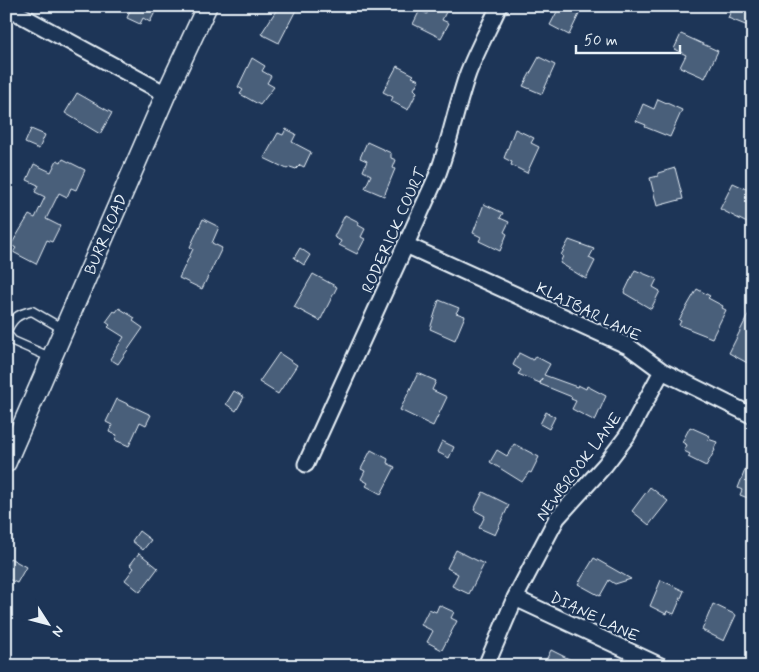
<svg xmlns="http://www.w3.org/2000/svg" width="759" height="672" viewBox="0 0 759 672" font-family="Mynerve,sans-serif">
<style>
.building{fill:#495e7a;stroke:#e8f1f8}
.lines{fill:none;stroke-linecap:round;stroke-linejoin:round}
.service-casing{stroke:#e8f1f8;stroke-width:11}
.minor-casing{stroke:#e8f1f8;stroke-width:19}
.tertiary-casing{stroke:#e8f1f8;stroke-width:22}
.service{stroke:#1d3557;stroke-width:8}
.minor{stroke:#1d3557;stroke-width:15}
.tertiary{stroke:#1d3557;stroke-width:19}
.labels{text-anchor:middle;stroke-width:4.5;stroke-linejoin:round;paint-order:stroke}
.street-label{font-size:16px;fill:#e8f1f8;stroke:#1d3557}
</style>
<rect width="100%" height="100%" fill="#1d3557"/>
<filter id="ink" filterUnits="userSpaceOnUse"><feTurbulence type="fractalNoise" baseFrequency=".02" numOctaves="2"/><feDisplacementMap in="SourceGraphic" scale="10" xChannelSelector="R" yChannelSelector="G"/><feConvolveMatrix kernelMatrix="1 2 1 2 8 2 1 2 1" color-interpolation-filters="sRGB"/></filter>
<g filter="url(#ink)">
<path class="building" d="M122 6H158L150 22 143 18 140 24 127 18 130 11Z
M279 6H290L296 10 279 43 261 34Z
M430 6H449L442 20 449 23 441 38 413 24 420 10 427 14Z
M560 6H583L569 35 550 25Z
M733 6H753V28L728 18Z
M681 34 718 51 705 78 680 67 686 55 674 49Z
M539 57 555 65 542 94 523 86Z
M252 58 265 66 262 71 271 76 267 83 274 87 260 105 240 94 243 90 238 87Z
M397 66 414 75 412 77 419 80 414 89 417 92 408 110 391 101 393 97 383 92Z
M77 93 112 113 100 134 65 113Z
M658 99 682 110 670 137 645 127 646 125 636 121 643 104 654 109Z
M31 129 45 135 39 149 25 143Z
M286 129 296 134 292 142 311 152 304 167 300 165 296 169 290 167 287 169 264 158 278 133 283 135Z
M515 129 534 138 531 143 539 147 527 173 511 165 512 162 504 158Z
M367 142 391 153V158L396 160 393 168 395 169 384 196 365 188 371 175 363 171 367 161 360 158Z
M63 159 85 170 76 190 71 188 67 197 59 193 46 219 60 226 52 242 47 240 36 264 13 252 16 248 11 245 29 215 35 218 45 197 35 192 38 185 27 180 34 164 51 172 57 160 61 162Z
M675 168 683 199 657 206 650 178 658 176V173Z
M733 183 753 192V223L749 221 747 223 720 209Z
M484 204 503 213 500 218 509 222 504 232 507 234 500 251 479 241 481 237 473 233Z
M345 215 359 222 358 225 365 229 361 237 365 239 357 254 339 245 341 241 334 237Z
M203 219 219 227 212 243 222 248 202 289 179 278 193 249 190 247Z
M569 240 594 249 589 258 595 261 586 279 560 263 563 256 561 255Z
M300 248 310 255 304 265 294 258Z
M635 270 657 279 653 287 660 291 651 309 624 293Z
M313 274 337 287 320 321 294 307Z
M697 289 710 296 708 298 723 306 722 308 726 310 712 338 679 325 681 321 679 320Z
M439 300 459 308 456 313 465 316 455 340 430 329Z
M753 305V366L729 353Z
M119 308 135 318 133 321 143 328 118 364 110 359 124 337 108 327 110 325 106 322 114 311 116 312Z
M279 353 297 365 278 394 259 382Z
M519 353 533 360 535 356 550 364 544 375 577 387 578 385 586 389 587 386 606 396 595 421 572 409 576 401 571 399 572 397 540 384 542 378 540 383 518 374 521 370 513 365Z
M418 373 436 381 432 390 447 397 433 426 400 410Z
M234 391 244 397 236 411 226 404Z
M117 399 151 415 146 425 140 422 129 446 115 440 117 435 109 432 112 425 106 422Z
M546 412 555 417 549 429 540 424Z
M690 427 710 436 708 439 717 442 714 449 715 450 706 466 688 457 690 454 684 451 687 445 682 442Z
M442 441 454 447 449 458 437 452Z
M514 444 539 457 531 473 529 472 522 482 490 462 497 450 507 456Z
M371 450 388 459 387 463 395 467 381 494 366 486 368 483 361 479 365 471 361 469Z
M752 452H753V500L740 495 742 490 738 488Z
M650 487 668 501 649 525 632 511Z
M483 492 509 505 495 535 479 528 485 516 474 510Z
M139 531 151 540 143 550 132 541Z
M456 550 484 564 469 594 452 586 458 574 447 568Z
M139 553 158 568 140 592 125 580 134 568 130 565Z
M10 558 26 567 17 583 6 578V564Z
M594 558 631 579 615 584 609 580 600 596 578 584Z
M661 580 684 591 674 614 667 611 666 614 650 606Z
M713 604 736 615 724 641 702 630Z
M439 605 454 612 451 618 457 621 442 650 427 642 433 631 421 625 429 609 436 612Z
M551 650 583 666H543Z"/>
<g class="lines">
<defs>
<path id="service" d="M52 358 13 341 6 333C12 319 17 314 32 311L63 329"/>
<path id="minor" d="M6 7 166 94
M406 245 628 346 662 371 753 416
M306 464 437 176C450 142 456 107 468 73 477 50 489 28 499 6
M515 598 661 666
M486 666 515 598 557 518 605 465 627 436 662 371"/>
<path id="tertiary" d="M6 463 166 94 207 6"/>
</defs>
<use href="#service" class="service-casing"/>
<use href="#minor" class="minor-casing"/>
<use href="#tertiary" class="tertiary-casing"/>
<use href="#service" class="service"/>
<use href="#minor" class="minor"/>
<use href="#tertiary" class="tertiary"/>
</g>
</g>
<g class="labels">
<g class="street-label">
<text transform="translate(393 230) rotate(-66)" y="6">RODERICK COURT</text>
<text transform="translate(105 234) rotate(-67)" y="6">BURR ROAD</text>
<text transform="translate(589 311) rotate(26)" y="6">KLAIBAR LANE</text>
<text transform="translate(578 466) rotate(-53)" y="6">NEWBROOK LANE</text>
<text transform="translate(595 616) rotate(25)" y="6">DIANE LANE</text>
</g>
</g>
<rect width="759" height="672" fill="none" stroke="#1d3557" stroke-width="25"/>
<rect x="12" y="12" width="734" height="647" fill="none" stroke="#e8f1f8" stroke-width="2" filter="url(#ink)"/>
<g transform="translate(48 624) rotate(126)" stroke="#1d3557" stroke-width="4" paint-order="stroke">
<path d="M0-4L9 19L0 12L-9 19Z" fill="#e8f1f8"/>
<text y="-8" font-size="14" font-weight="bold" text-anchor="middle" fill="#e8f1f8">N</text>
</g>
<path d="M576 45v8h104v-8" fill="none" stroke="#e8f1f8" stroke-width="2.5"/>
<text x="584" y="45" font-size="15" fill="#e8f1f8" stroke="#1d3557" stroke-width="4" paint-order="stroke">50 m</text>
</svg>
